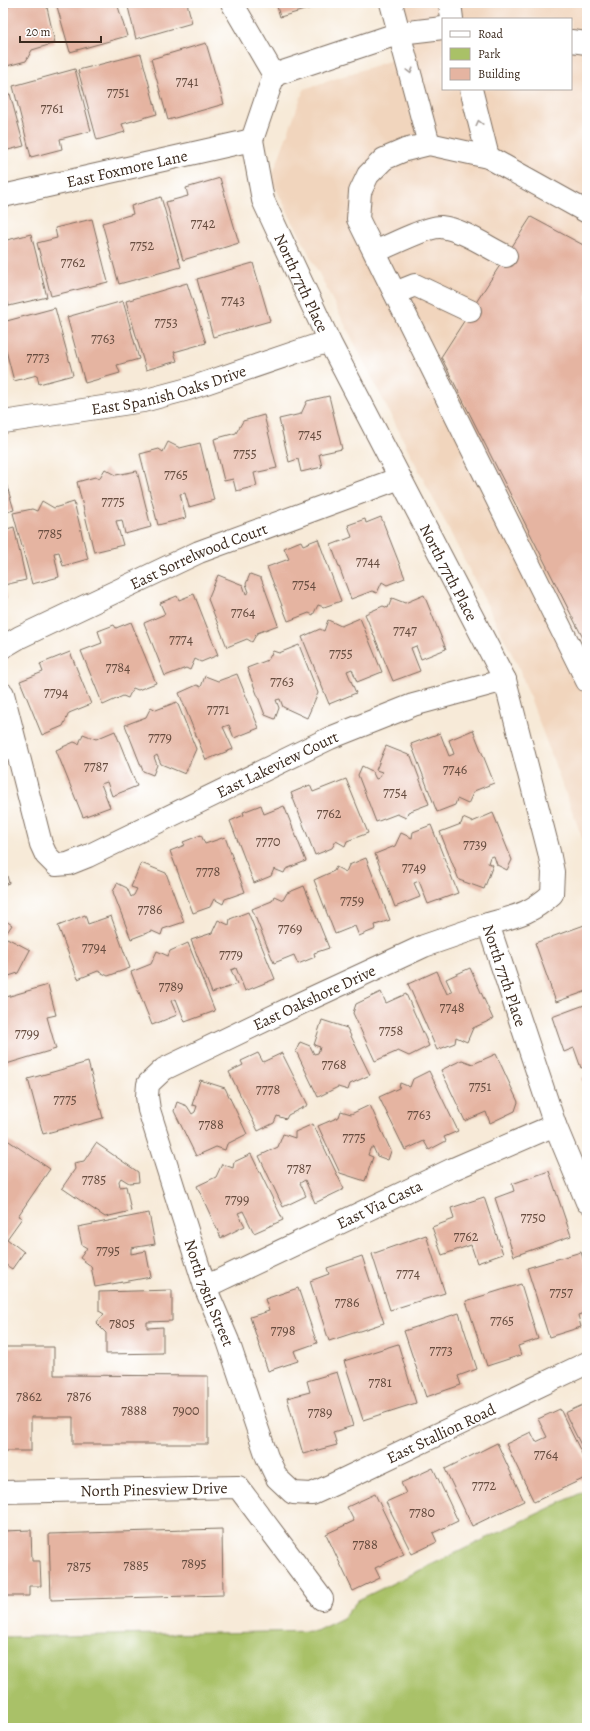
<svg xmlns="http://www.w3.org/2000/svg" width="590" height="1731" viewBox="0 0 590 1731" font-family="Alegreya,serif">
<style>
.built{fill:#f1d5bd;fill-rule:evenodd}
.green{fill:#a9c167;stroke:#727642}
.building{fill:#e5b4a1}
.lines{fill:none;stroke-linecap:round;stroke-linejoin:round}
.minor-casing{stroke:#7d6d5f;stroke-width:24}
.minor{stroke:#fff;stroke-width:22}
.oneway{stroke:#a79f9a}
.labels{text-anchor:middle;stroke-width:4;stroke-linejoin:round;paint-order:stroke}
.number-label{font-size:14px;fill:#664c3f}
.street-label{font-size:16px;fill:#3b2a1e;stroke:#fff}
</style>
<rect width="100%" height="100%" fill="#fff"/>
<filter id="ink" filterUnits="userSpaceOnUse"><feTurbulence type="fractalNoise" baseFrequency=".025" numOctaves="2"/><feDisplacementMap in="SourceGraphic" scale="8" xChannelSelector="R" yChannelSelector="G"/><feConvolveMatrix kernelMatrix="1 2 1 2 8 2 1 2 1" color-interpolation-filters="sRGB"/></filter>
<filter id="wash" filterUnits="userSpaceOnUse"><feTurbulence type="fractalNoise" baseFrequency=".012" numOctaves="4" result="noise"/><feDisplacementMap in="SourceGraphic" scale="16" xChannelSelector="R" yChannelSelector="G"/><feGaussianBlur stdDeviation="0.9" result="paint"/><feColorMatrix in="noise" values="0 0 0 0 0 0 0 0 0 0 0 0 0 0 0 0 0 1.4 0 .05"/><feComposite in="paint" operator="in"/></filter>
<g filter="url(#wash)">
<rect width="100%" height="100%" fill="#f7ead8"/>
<path class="built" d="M393 3H587V851L519 668 271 179 304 89 404 56ZM443 19H571V89H443Z"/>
<path class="green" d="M587 1490V1728H3V1637L316 1631 343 1618 358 1600Z"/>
<g id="blocks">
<path class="building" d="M9 3H46L55 43 32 50 26 61 3 67V8L10 6Z
M56 3H117L127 36 70 52Z
M127 3H187L192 23 136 39Z
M276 3H329L280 17Z
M206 43 224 104 168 120 151 59Z
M141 54 157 114 122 124 125 132 97 140 78 70Z
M75 69 91 131 60 139 62 149 31 157 13 86Z
M10 94 24 146 4 151 6 160 3 161V96Z
M220 178 239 243 183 260 166 202 188 196 186 188Z
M161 197 181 267 119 284 102 223 133 214 131 206Z
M531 217 587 247V646L441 357Z
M92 219 108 282 51 296 37 243 57 238 55 228Z
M31 234 47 297 9 306 8 302 3 303V241Z
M253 263 270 321 213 337 197 279Z
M187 283 206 343 174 352 177 361 146 370 126 301Z
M123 301 139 359 117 365 120 373 85 383 67 317Z
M55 308 73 375 39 384 37 375 14 381 3 339V322Z
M329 396 342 449 319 454 322 467 301 472 298 459 289 462 279 419 301 414 307 401Z
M264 415 277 468 254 473 257 486 236 491 233 479 224 481 214 439 236 433 243 421Z
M168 442 180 448 200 443 214 500 189 507 185 493 180 494 186 518 158 525 140 454 159 449 163 452Z
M105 469 116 475 137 471 151 527 125 534 122 520 116 521 123 545 94 552 77 482 95 477 99 479Z
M3 473 14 510 3 513Z
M42 501 54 508 74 502 88 559 63 566 59 552 54 553 59 577 32 584 13 513 32 509 37 511Z
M381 517 405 578 387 585 382 582 377 593 372 591 351 599 331 545 352 537 348 525 365 519 366 523Z
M14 527 26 580 4 585 7 598 3 599V530Z
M318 539 341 601 324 607 318 605 313 615 309 613 288 621 267 567 289 559 284 548 301 541 303 545Z
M250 574 261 578 278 625 257 633 252 642 247 639 227 647 208 599 218 575 243 585 246 594 249 592 246 584Z
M194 594 218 655 201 662 195 659 190 670 186 668 165 676 144 623 165 614 160 603 177 596 179 600Z
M424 595 446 649 421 659 416 646 411 648 420 671 393 681 365 614 383 606 388 608 392 598 405 603Z
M360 618 382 672 357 682 352 669 347 671 356 693 329 704 302 637 320 629 324 631 328 620 341 626Z
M131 622 156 683 138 690 133 688 128 698 123 696 103 705 81 651 102 643 98 631 114 625 116 628Z
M299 645 318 693 307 718 283 707 280 699 276 700 279 708 275 719 265 715 247 668 268 660 273 651 279 653Z
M70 652 91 704 69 713 63 726 42 735 20 681 43 672 40 664Z
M237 674 259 728 234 738 229 725 223 727 233 749 206 760 179 693 197 685 201 687 205 676 218 681Z
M177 702 196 749 185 774 161 764 157 755 154 757 157 765 153 775 143 771 125 725 146 717 151 707 156 710Z
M473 730 494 783 474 791 468 804 457 799 455 805 437 812 411 744 440 733 449 756 454 754 449 740Z
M115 731 137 786 112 796 107 782 101 784 110 807 83 817 56 750 74 742 79 744 83 734 96 739Z
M386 746 411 756 429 804 408 812 406 818 397 814 376 822 358 775 362 766 372 771 376 779 379 778 382 772 376 770Z
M346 779 368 833 347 841 345 846 336 841 332 848 315 855 291 793 310 785 313 792Z
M261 805 264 814 284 806 306 861 286 869 284 873 274 869 271 876 254 883 230 821 244 815 243 812Z
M493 813 512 860 507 870 497 865 494 856 490 857 488 863 493 865 484 889 459 880 440 832 461 824 463 818 472 822Z
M431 825 458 893 428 904 419 881 414 883 420 897 395 907 375 854 395 846 401 833 412 838 413 832Z
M201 835 205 844 225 837 245 892 225 899 223 904 214 899 210 907 193 913 170 851 185 845 183 842Z
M366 858 390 920 375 925 376 929 359 936 355 926 335 934 314 880 334 871 336 867 346 872 349 865Z
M3 862 9 883 3 885Z
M141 863 166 873 184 922 163 929 161 935 152 931 131 939 113 892 117 883 127 888 131 897 134 895 137 889 131 887Z
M304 886 329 948 314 953 315 957 298 964 294 955 274 963 252 909 272 901 274 896 283 900 287 893Z
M248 912 275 979 245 991 236 968 231 970 237 984 212 993 191 940 212 933 218 920 229 925 230 919Z
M85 915 88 924 111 916 130 968 108 976 98 971 78 979 58 926Z
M3 919 12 925 6 934 3 935Z
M587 924V991L556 1002 535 943Z
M7 938 30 950 18 973 3 978V943Z
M188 943 215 1011 185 1022 176 999 171 1001 177 1015 152 1025 131 972 151 964 157 951 168 956 170 951Z
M470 968 493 1019 473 1028 467 1042 456 1037 455 1043 437 1050 408 984 437 971 447 994 452 992 446 979Z
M48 985 56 1015 47 1017 56 1049 3 1065V998Z
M381 992 386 1003 406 994 429 1046 409 1056 398 1051 375 1061 353 1013 356 1004Z
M587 1004V1066L581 1068 574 1048 564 1052 552 1017Z
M322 1020 347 1028 370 1075 350 1084 348 1090 338 1087 318 1097 296 1051 300 1042 310 1046 314 1054 318 1053 320 1047 314 1045Z
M258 1053 263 1062 282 1053 308 1105 288 1115 286 1119 277 1116 274 1123 258 1131 229 1072 243 1065 241 1061Z
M496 1054 518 1102 515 1111 490 1123 486 1112 465 1121 441 1070 462 1060 473 1064Z
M88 1062 103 1118 43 1134 28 1079Z
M429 1071 458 1131 444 1137 446 1141 429 1150 424 1141 405 1150 379 1097 399 1088 400 1083 410 1087 413 1079Z
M587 1076V1093L582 1078Z
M200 1080 225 1088 247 1134 227 1144 225 1150 216 1147 196 1156 174 1111 177 1102 187 1106 192 1114 195 1112 197 1106 192 1105Z
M370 1105 391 1151 388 1160 377 1156 373 1147 370 1149 368 1155 373 1157 365 1181 340 1173 318 1126 339 1117 341 1111 351 1114Z
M313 1124 344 1189 315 1203 305 1180 300 1183 306 1196 283 1207 259 1156 278 1147 283 1134 295 1138V1132Z
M3 1137 50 1169 18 1216 22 1218 7 1239 24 1252 12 1269 3 1263Z
M96 1143 138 1172 139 1182 129 1183 121 1178 119 1181 120 1187 126 1186 131 1211 105 1217 62 1188 75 1169 74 1163 84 1161Z
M251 1154 283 1220 254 1233 243 1211 238 1213 245 1226 221 1238 197 1186 216 1177 222 1164 233 1168 234 1162Z
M549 1171 571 1236 514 1256 495 1198 514 1191 512 1184Z
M484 1197 503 1254 477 1263 471 1245 442 1255 432 1227 454 1219 451 1208Z
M149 1213 155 1244 131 1248V1254L146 1251 151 1277 95 1287 91 1266 80 1258 87 1248 82 1245 78 1227Z
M426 1235 445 1293 390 1310 372 1254Z
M581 1252 587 1271V1312L578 1315 581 1327 549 1337 527 1268Z
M362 1256 384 1323 329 1341 310 1281 329 1274 327 1268Z
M521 1284 538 1339 518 1346 521 1355 487 1366 466 1301Z
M298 1288 317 1343 294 1351 298 1361 268 1371 250 1317 269 1311 265 1299Z
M172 1290V1321L147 1322V1328L163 1327V1353L106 1354V1333L96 1323 104 1314 99 1311V1292Z
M459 1313 477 1369 458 1376 461 1385 426 1397 404 1331Z
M398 1344 416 1403 363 1420 344 1361Z
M4 1347H54V1375L208 1376V1444H73V1417H31V1451H3Z
M337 1372 353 1426 333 1432 337 1445 303 1454 287 1398 310 1392 307 1381Z
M587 1403V1457L565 1413Z
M560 1409 587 1464V1477L534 1502 506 1444 531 1432 536 1442 547 1437 538 1419Z
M497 1443 524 1501 472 1526 445 1469Z
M433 1468 458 1521 433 1533 437 1542 412 1554 386 1502 406 1493 401 1483Z
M375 1494 404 1554 375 1568 380 1578 353 1591 326 1534 354 1521 347 1507Z
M222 1529 223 1595 51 1600 49 1534Z
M31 1530 32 1561H40L41 1586H29V1596H3V1531Z"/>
</g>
</g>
<g filter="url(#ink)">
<use href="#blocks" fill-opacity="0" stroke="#7d6d5f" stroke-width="1"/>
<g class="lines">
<defs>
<g id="minor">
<path d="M232 3 274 75"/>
<path d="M391 3 429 144"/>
<path d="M450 3 452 19"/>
<path d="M571 41 587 43"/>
<path id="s1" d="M274 75 252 140 263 200 329 341 505 680 549 852 553 872 552 894C530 914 516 916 488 924L555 1125 587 1202"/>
<path d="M274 75 400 33 443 28"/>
<path d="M471 89 488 157"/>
<path id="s2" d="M3 196 252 140"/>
<path d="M587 212 488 157 429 144 405 150 384 159 368 175 360 192 358 219 587 681"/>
<path d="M375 252C388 246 429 226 441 227 462 229 487 247 506 256"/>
<path d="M395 293 415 285 470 311"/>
<path id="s3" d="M3 422 143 401 188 389 329 341"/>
<path id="s4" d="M3 647 20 637 199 552 400 478"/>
<path id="s5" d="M3 694 41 844 46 855 56 865 68 864 88 856 330 738 413 705 505 680"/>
<path id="s6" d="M488 924 424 946 301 1003 164 1069 148 1084 147 1096 149 1110 205 1287 228 1341 267 1457 277 1478 293 1493 312 1494 334 1484 587 1363"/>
<path id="s7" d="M205 1287 453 1169 555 1125"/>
<path id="s8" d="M3 1492 238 1487 322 1599"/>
</g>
</defs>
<use href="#minor" class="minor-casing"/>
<use href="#minor" class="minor"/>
</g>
<defs><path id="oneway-chevron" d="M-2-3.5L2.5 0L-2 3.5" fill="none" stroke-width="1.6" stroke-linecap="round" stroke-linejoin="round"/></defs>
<g class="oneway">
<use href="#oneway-chevron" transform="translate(410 71) rotate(75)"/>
<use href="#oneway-chevron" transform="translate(479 123) rotate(-104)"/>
</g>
</g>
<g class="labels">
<g class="number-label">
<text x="187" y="86">7741</text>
<text x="118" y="97">7751</text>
<text x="52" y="113">7761</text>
<text x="203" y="228">7742</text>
<text x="142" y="250">7752</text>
<text x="73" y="267">7762</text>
<text x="233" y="305">7743</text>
<text x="166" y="327">7753</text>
<text x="103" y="343">7763</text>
<text x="38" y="362">7773</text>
<text x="310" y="439">7745</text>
<text x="245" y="458">7755</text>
<text x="176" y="479">7765</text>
<text x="113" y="506">7775</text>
<text x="50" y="538">7785</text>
<text x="368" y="566">7744</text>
<text x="304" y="589">7754</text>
<text x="243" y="617">7764</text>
<text x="405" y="635">7747</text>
<text x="181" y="644">7774</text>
<text x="341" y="658">7755</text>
<text x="118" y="672">7784</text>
<text x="282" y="686">7763</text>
<text x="56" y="697">7794</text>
<text x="218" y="714">7771</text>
<text x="160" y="742">7779</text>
<text x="96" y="771">7787</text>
<text x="455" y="774">7746</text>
<text x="395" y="797">7754</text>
<text x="329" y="818">7762</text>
<text x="268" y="846">7770</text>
<text x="475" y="849">7739</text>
<text x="414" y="872">7749</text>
<text x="208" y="876">7778</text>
<text x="352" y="905">7759</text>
<text x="150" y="914">7786</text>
<text x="290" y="933">7769</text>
<text x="94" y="952">7794</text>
<text x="231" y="959">7779</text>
<text x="171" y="991">7789</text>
<text x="452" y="1012">7748</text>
<text x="391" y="1035">7758</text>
<text x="27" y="1038">7799</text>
<text x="334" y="1069">7768</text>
<text x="480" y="1091">7751</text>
<text x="268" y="1094">7778</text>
<text x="65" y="1104">7775</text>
<text x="419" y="1119">7763</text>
<text x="211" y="1129">7788</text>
<text x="354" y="1142">7775</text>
<text x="299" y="1173">7787</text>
<text x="94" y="1184">7785</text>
<text x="237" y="1204">7799</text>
<text x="533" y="1222">7750</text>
<text x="466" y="1241">7762</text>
<text x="108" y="1255">7795</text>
<text x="408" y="1278">7774</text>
<text x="561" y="1297">7757</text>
<text x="347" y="1307">7786</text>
<text x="502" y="1325">7765</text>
<text x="122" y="1328">7805</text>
<text x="283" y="1335">7798</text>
<text x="441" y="1355">7773</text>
<text x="380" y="1387">7781</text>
<text x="29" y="1401">7862</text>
<text x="79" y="1401">7876</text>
<text x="134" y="1415">7888</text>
<text x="186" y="1415">7900</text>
<text x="320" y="1417">7789</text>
<text x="546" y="1459">7764</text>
<text x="484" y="1490">7772</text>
<text x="422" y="1517">7780</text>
<text x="365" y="1549">7788</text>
<text x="194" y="1568">7895</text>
<text x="136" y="1570">7885</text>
<text x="79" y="1571">7875</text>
</g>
<g class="street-label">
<text dy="6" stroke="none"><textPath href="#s2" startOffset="127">East Foxmore Lane</textPath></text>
<text dy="6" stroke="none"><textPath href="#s1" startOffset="221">North 77th Place</textPath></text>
<text dy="6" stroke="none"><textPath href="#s3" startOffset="169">East Spanish Oaks Drive</textPath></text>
<text dy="6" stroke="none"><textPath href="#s4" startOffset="216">East Sorrelwood Court</textPath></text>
<text dy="6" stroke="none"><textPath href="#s1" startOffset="546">North 77th Place</textPath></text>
<text dy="6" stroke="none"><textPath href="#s5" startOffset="425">East Lakeview Court</textPath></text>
<text dy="6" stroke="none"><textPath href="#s1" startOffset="1013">North 77th Place</textPath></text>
<text transform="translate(314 997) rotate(-25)" y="6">East Oakshore Drive</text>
<text dy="6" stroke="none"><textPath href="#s7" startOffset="193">East Via Casta</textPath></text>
<text dy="6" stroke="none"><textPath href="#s6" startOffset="596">North 78th Street</textPath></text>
<text dy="6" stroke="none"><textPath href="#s6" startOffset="977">East Stallion Road</textPath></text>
<text dy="6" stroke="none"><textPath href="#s8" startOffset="151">North Pinesview Drive</textPath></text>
</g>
</g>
<rect width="590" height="1731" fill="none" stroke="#fff" stroke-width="16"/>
<rect x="442" y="18" width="130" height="72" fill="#ffffff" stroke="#b1aaa5"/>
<rect x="450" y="31" width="20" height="6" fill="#ffffff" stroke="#b1aaa5"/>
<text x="478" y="38" font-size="12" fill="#3b2a1e">Road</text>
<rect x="450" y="48" width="20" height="12" fill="#a9c167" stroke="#b1aaa5"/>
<text x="478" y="58" font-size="12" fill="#3b2a1e">Park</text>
<rect x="450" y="68" width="20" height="12" fill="#e5b4a1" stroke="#b1aaa5"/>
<text x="478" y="78" font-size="12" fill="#3b2a1e">Building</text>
<path d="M20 36v6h81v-6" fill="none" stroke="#3b2a1e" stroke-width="2"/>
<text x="26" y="36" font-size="12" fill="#3b2a1e" stroke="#ffffff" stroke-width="3" paint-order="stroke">20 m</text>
</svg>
